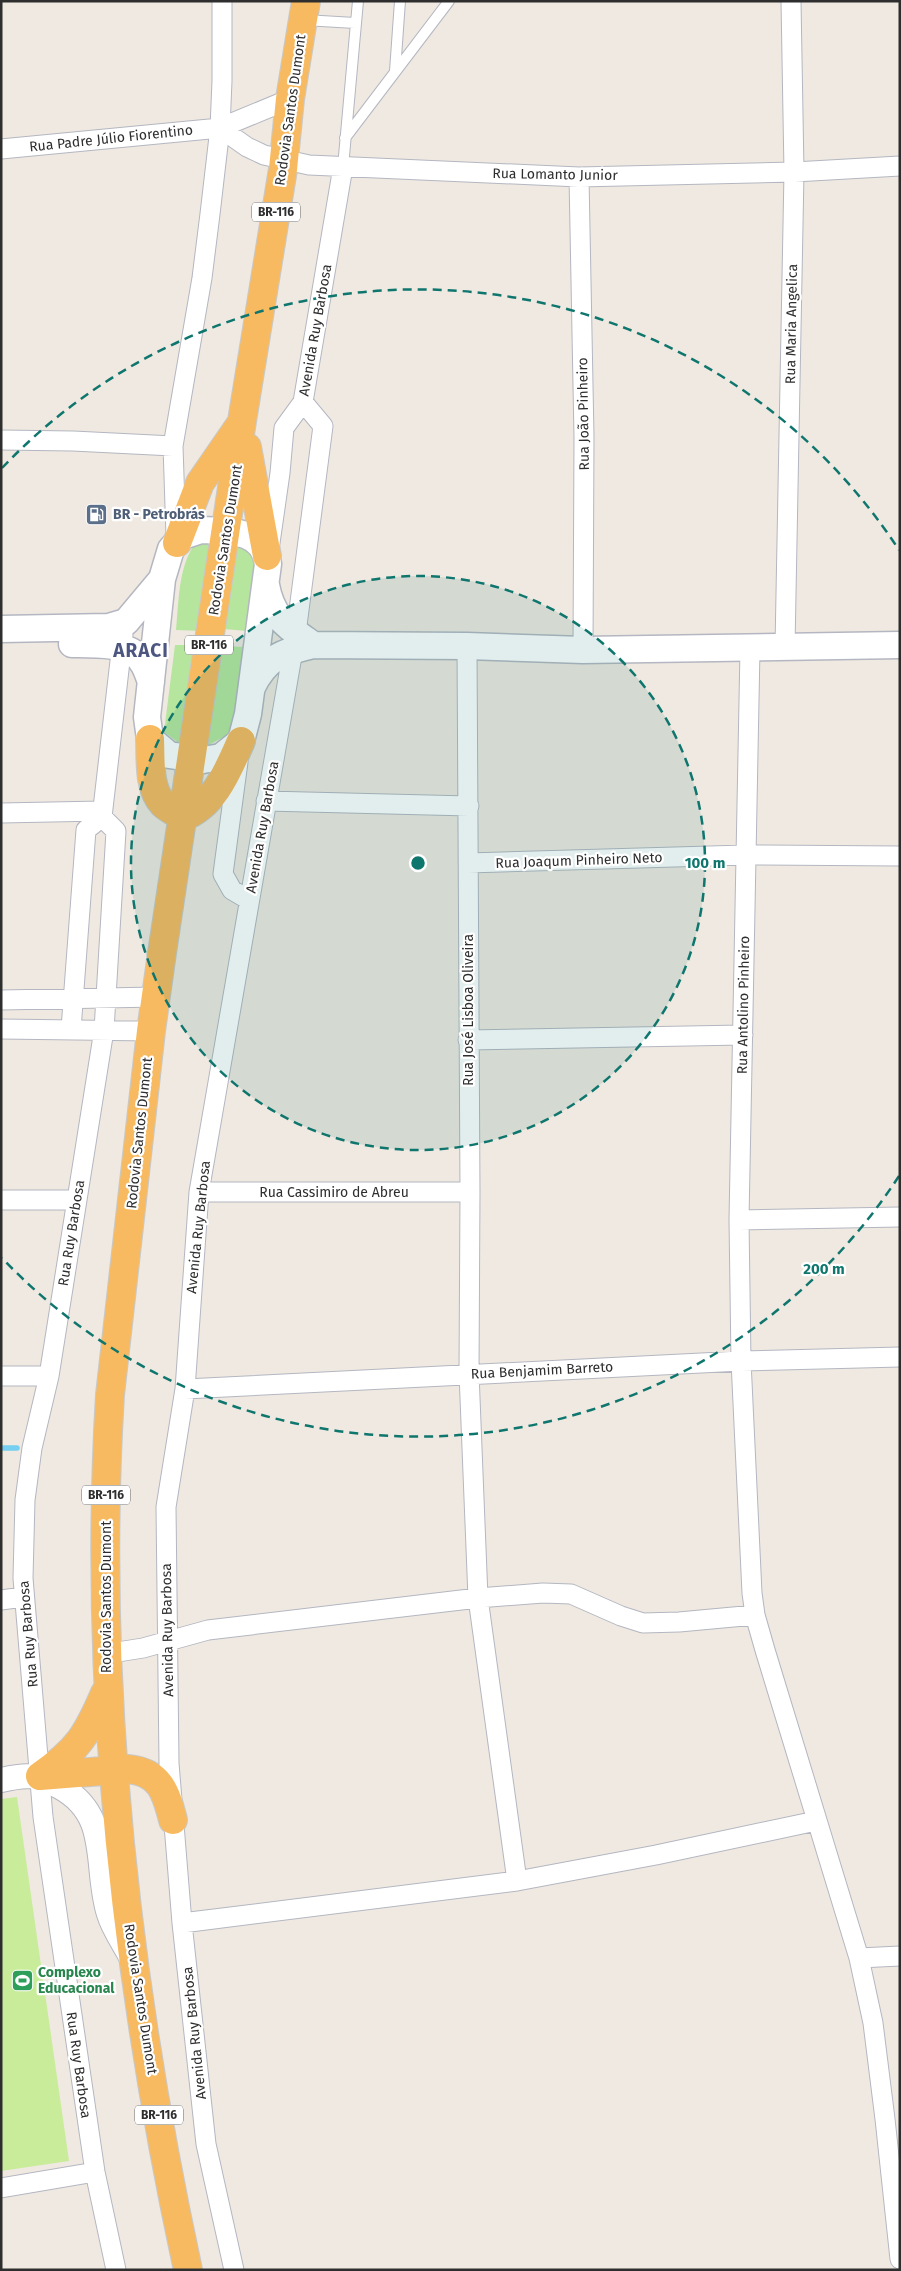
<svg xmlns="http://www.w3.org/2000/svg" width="901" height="2271" viewBox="0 0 901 2271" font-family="'Fira Sans',sans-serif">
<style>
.park{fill:#b6e59e}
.pitch{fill:#c9ec9a}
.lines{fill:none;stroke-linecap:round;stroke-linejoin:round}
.stream{stroke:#75cff0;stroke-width:5.5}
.service-casing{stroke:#b4b7c1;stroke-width:12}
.minor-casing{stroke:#b4b7c1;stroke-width:21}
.tertiary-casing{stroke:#b4b7c1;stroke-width:26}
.secondary-casing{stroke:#b4b7c1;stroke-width:29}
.trunk-casing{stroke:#c9c9c9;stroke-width:30}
.service{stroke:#fff;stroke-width:10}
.minor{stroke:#fff;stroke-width:19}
.tertiary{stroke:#fff;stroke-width:24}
.secondary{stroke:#fff;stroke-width:26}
.trunk{stroke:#f8ba60;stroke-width:28}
.ring{fill:none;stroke:#0f766e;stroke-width:2.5;stroke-dasharray:9 6}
.labels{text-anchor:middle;stroke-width:4.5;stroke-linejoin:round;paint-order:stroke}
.shield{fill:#fff;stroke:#6d6d6d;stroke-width:1}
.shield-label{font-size:12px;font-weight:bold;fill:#2e2e2e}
.street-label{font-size:14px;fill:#2e2e2e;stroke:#fff}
.service-label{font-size:14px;font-weight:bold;fill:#4e5e75;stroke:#fff;text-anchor:start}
.leisure-label{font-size:14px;font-weight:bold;fill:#27864d;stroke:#fff;text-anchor:start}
.district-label{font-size:19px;font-weight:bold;letter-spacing:1px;fill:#4d5680;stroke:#fff}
.centre{fill:#0f766e;stroke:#fff;stroke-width:2.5}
.ring-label{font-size:15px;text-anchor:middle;font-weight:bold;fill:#0f766e;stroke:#fff;stroke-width:4.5;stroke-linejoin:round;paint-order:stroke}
</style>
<rect width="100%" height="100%" fill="#efe9e1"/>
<path class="park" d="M214 540 203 631 176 630C179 602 178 569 194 545Z
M235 540 253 555 254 574 247 631 224 629Z
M175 645H197L184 747 164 732Z
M221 646 246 647 236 713 229 734 203 748Z"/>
<path class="pitch" d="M17 1797 69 2161 1 2171V1799Z"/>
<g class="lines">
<path class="stream" d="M1 1448H17"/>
<defs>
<path id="service" d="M304 20 355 23
M395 71 400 1
M345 138 449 1
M343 167 358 1"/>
<path id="minor" d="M220 128 247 147 264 155 309 165 579 177 794 172 900 166
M1 149 220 128 290 99
M579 177 584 437 583 650
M1 440 73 441 173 446
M176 536 173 446 202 278 210 214 220 128 222 81V1
M270 543 280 473 284 428 303 402
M467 646 470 1192 469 1373 478 1598 517 1881
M785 647 794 172 791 1
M750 649 739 1220 741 1361 752 1593 755 1615 765 1650 859 1958 873 2023 885 2119 900 2259
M238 762 223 874 232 890 249 900
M266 801 469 806
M1 813 102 811
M102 817 116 831 104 1030 49 1376 32 1448 25 1500 23 1578 43 1817 95 2172 116 2270
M468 863 745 855 900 856
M1 1000 156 997
M1 1029 151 1031
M71 1029 86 830 102 817 123 635
M468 1040 743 1035
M199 1192H470
M1 1200H76
M739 1220 900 1217
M1 1376H49
M185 1389 741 1361 900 1357
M1 1600 23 1597
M105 1654 143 1648 208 1630 478 1598 543 1593 571 1594 621 1616 643 1623 679 1622 755 1615
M182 1923 517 1881 656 1855 816 1821
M859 1958 900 1956
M1 2188 95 2172
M234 2270 206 2144 182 1923 169 1763 166 1507 185 1389 199 1192 296 633 323 426 303 402 343 167"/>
<path id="tertiary" d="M1 1780C27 1774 36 1774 60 1787 112 1815 94 1867 109 1914 113 1928 123 1942 130 1955"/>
<path id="secondary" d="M201 530C228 531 264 529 268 564L248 714 241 741 221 757 203 760 169 755 150 739 147 717 162 579 171 549 183 536Z
M266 585C272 618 287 626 313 645
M1 629 109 627 126 622 162 579
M72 644C88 644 123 643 135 654 144 661 147 671 151 682
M252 687C266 658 282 652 313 645L467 646 583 650 900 645"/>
<path id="trunk" d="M247 447 267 556
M177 543 200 483 240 425
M150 739C151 759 148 788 163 804 168 809 177 813 183 817
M183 817C215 805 228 770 241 741
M40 1776 128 1769C160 1772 166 1792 173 1820
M40 1776C78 1750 87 1735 105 1693
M188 2270C126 1983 92 1689 110 1395L151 1031 162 953 242 421 283 169 290 99 306 1"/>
</defs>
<use href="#service" class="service-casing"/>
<use href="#minor" class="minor-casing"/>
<use href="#tertiary" class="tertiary-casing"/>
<use href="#secondary" class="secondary-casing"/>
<use href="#trunk" class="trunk-casing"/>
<use href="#service" class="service"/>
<use href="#minor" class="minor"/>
<use href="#tertiary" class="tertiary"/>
<use href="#secondary" class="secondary"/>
<use href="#trunk" class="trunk"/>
</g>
<circle cx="418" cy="863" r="287" fill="#0f766e" fill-opacity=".12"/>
<g class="ring">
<circle cx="418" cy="863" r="287"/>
<path d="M899 1176A574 574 0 0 1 2 1258M2 468A574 574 0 0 1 899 550"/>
</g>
<defs>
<symbol id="fuel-square" viewBox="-11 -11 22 22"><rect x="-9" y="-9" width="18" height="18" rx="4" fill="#5c6f8a" stroke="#fff"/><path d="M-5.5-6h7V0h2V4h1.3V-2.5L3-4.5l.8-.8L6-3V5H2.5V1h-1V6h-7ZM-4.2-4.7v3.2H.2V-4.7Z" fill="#fff"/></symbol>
<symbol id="stadium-square" viewBox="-11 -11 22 22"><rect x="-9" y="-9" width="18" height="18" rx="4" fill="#2e9e5b" stroke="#fff"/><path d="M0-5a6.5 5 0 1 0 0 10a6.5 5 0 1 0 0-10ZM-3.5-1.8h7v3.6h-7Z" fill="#fff"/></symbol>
</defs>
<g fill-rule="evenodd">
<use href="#fuel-square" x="84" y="502" width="25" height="25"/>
<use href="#stadium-square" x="10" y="1968" width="25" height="25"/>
</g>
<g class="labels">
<g class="shield">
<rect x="252" y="202.5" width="48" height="19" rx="4"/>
<rect x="185" y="635.5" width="48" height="19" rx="4"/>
<rect x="82" y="1485.5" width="48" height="19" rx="4"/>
<rect x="135" y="2105.5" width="48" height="19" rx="4"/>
</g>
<g class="shield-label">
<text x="276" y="216">BR-116</text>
<text x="209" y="649">BR-116</text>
<text x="106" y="1499">BR-116</text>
<text x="159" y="2119">BR-116</text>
</g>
<g class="street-label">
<text transform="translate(290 110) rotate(-82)" y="5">Rodovia Santos Dumont</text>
<text transform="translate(111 138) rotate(-6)" y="5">Rua Padre Júlio Fiorentino</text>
<text transform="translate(555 174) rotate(1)" y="5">Rua Lomanto Junior</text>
<text transform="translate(791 324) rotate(-89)" y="5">Rua Maria Angelica</text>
<text transform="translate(315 330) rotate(-80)" y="5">Avenida Ruy Barbosa</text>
<text transform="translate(583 414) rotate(-91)" y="5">Rua João Pinheiro</text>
<text transform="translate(225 540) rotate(-81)" y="5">Rodovia Santos Dumont</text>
<text transform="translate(262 827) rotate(-80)" y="5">Avenida Ruy Barbosa</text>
<text transform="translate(579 860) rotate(-2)" y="5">Rua Joaqum Pinheiro Neto</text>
<text transform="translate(743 1005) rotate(-89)" y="5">Rua Antolino Pinheiro</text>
<text transform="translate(468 1010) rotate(-90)" y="5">Rua José Lisboa Oliveira</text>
<text transform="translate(139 1133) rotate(-84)" y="5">Rodovia Santos Dumont</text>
<text x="334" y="1197">Rua Cassimiro de Abreu</text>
<text transform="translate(198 1227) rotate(-84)" y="5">Avenida Ruy Barbosa</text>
<text transform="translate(71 1233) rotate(-81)" y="5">Rua Ruy Barbosa</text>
<text transform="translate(542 1370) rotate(-3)" y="5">Rua Benjamim Barreto</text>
<text transform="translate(106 1597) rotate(-90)" y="5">Rodovia Santos Dumont</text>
<text transform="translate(167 1630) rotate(-91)" y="5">Avenida Ruy Barbosa</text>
<text transform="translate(28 1634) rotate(-95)" y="5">Rua Ruy Barbosa</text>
<text transform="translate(141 1999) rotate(81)" y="5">Rodovia Santos Dumont</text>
<text transform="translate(194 2033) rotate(-96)" y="5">Avenida Ruy Barbosa</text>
<text transform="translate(79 2065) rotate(82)" y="5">Rua Ruy Barbosa</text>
</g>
<g class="service-label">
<text x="113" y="519">BR - Petrobrás</text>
</g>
<g class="leisure-label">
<text x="38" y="1977">Complexo<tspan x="38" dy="16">Educacional</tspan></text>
</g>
<g class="district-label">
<text x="141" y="657">ARACI</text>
</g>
</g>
<circle cx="418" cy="863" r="8" class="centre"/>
<g class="ring-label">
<text x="705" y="868">100 m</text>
<text x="824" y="1274">200 m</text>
</g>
<rect width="901" height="2271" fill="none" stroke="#2e2e2e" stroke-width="5"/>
</svg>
